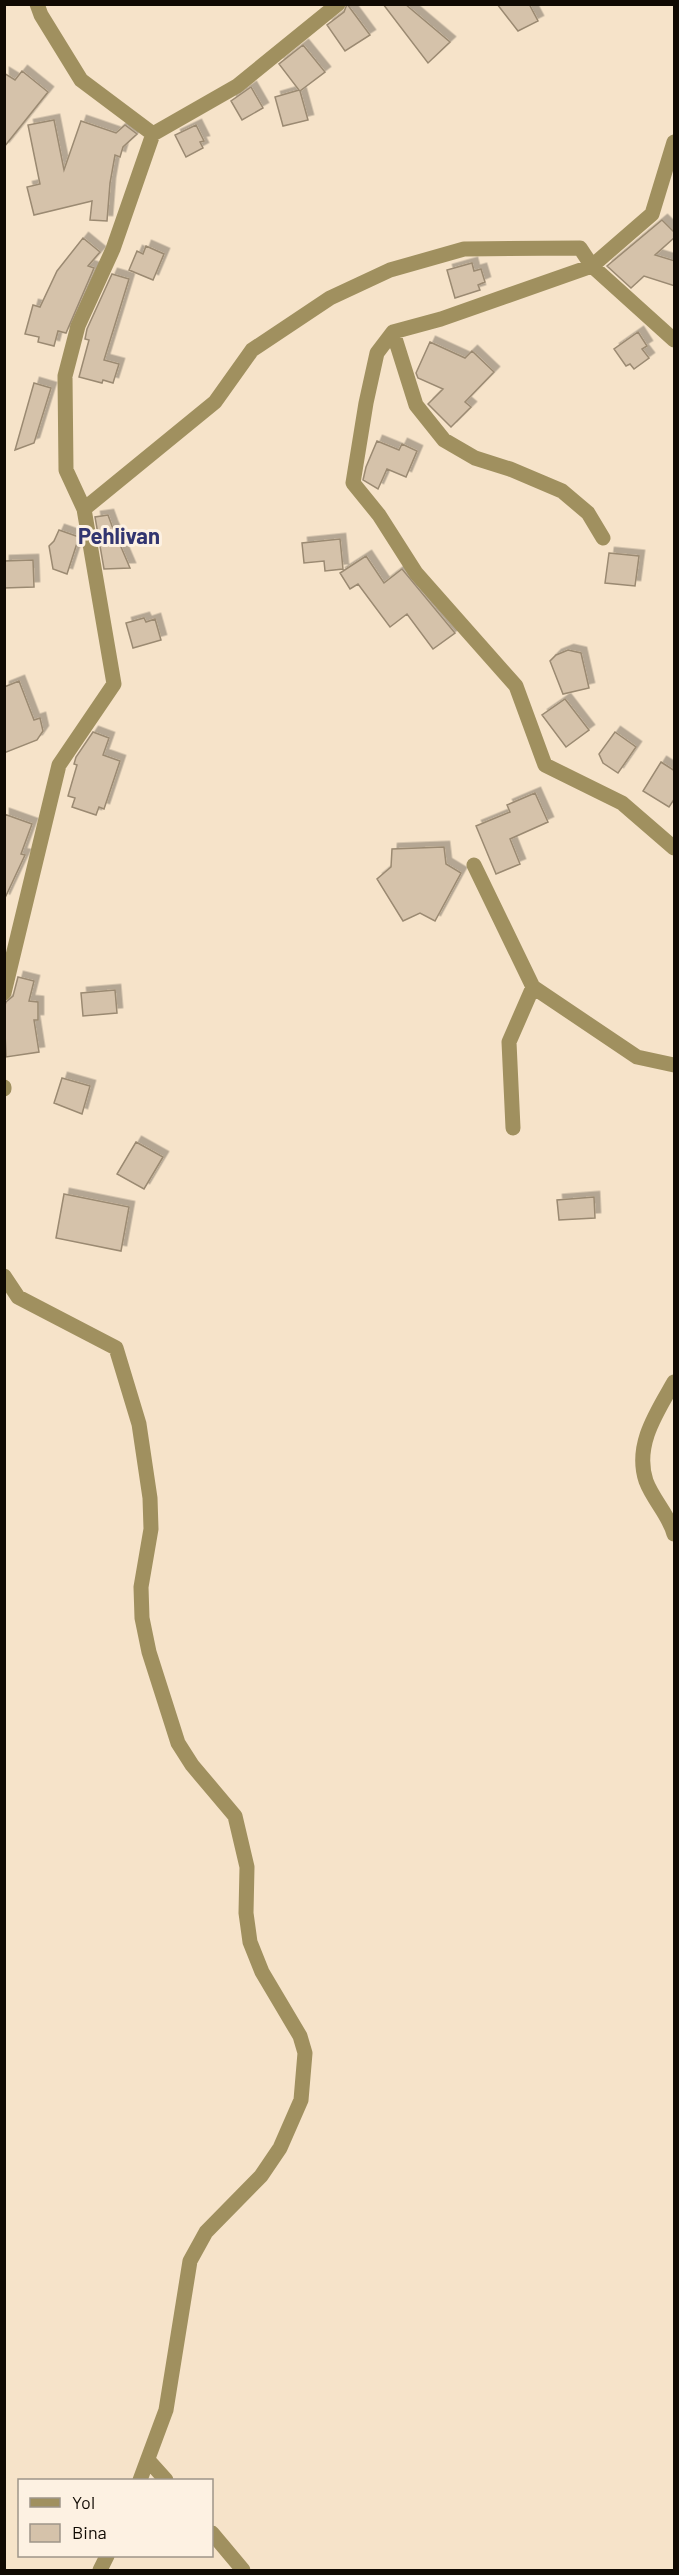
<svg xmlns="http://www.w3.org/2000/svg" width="679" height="2575" viewBox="0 0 679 2575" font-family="Barlow,sans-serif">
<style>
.building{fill:#d5c2aa;stroke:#9b8a72;stroke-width:1.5;filter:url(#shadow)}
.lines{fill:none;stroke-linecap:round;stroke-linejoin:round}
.minor{stroke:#a0905f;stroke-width:15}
.labels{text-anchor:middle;stroke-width:6;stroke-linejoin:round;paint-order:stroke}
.district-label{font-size:22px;font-weight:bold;fill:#323570;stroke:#fdf1e2}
</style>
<defs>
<filter id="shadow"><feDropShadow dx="5.5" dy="-5.5" stdDeviation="0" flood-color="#0004"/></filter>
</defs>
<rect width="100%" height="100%" fill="#f6e3c9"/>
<path class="building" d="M347 4 370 35 345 51 327 25 344 12Z
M383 4H405L450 42 428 63Z
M497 4H529L538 21 518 31Z
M303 45 325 72 300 91 308 120 283 126 275 97 299 90 279 64Z
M22 71 48 92 4 147V73L15 80Z
M251 87 263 108 242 120 231 101Z
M54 120 64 170 81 121 116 133 125 125 137 134 123 147 120 157 115 155 110 183 107 221 90 220 92 201 34 215 27 187 40 184 28 125Z
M196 125 204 141 200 142 203 148 186 157 175 135Z
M662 220 675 233V237L655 255 675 261V286L644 276 631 288 607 266Z
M83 238 100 252 88 266 94 268 66 333 58 331 54 346 38 342 39 337 25 334 33 305 40 307 57 271Z
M146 246 164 254 153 280 129 270 137 251 143 254Z
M472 263 474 271 481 269 485 282 478 285 480 290 455 298 447 270Z
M112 274 129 279 104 360 119 364 113 383 103 380 102 383 79 377 89 340 85 339 87 329Z
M638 332 647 346 642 349 649 358 634 369 630 364 626 366 614 349Z
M430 342 465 358 472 351 494 372 465 402 471 407 451 427 428 404 443 389 418 378 416 373Z
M34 383 51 388 34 443 15 450Z
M377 441 399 450 402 444 417 451 406 477 387 469 378 489 363 480 366 467Z
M108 515 112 526 130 568 104 569 95 517Z
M59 530 79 537 67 574 53 569 49 546 54 541Z
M340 539 343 569 325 571 324 561 304 563 302 543Z
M609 553 639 556 635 586 605 583Z
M366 556 384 583 402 569 455 633 433 649 407 614 390 627 358 584 350 589 340 573Z
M33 560 34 587 4 588V561Z
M144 618 146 622 155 619 161 640 133 648 126 623Z
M568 650 581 653 589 688 563 694 550 661 556 655Z
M19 681 34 720 40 718 43 731 37 740 4 753V687Z
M565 699 589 730 566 747 542 715Z
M93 732 109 738 103 755 120 761 104 809 99 807 96 815 72 807 75 798 68 796 77 765 74 764 76 757Z
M615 732 636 747 618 773 603 763 599 754Z
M661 762 675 771V798L669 807 643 791Z
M535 793 548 822 510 839 520 864 496 874 476 826 510 812 507 805Z
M4 814 32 824 21 854 25 855 4 900Z
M444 847 446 864 461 873 435 921 420 913 403 921 377 879 391 867 392 849Z
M18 977 34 981 29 1001 38 1002V1020H34L39 1052 6 1057 4 1008 6 1002 13 996Z
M115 990 117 1013 83 1016 81 993Z
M62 1078 90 1086 82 1114 54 1103Z
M136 1142 163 1157 144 1189 117 1174Z
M64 1194 129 1207 121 1251 56 1238Z
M594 1197 595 1218 559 1220 557 1200Z"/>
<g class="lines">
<path class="minor" d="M37 4 41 15 81 80 153 134
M674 142 652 214 592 266 441 319 393 332 377 353 366 403 353 483 379 515 416 573 516 686 545 765 622 803 674 848
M393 332 416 405 444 440 475 458 510 469 562 491 588 513 603 538
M84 509 215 402 252 350 330 298 390 270 464 249 580 248 592 266 674 340
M474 865 533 987 637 1057 674 1065
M4 993 59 765 114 684 84 509 66 470 65 376 78 326 113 249 153 134 237 86 338 4
M4 1087V1089
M513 1128 509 1042 533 987
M4 1276 18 1297 116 1348 139 1424 150 1498 151 1529 141 1587 142 1618 149 1652 178 1743 192 1765 235 1816 247 1867 246 1913 250 1942 262 1972 300 2036 305 2053 301 2100 280 2148 261 2176 206 2232 190 2261 166 2410 140 2480
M674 1382C657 1412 634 1445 646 1481 653 1500 669 1515 674 1534
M148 2460 166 2480
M212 2533 243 2570
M100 2570 107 2556"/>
</g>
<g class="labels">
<g class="district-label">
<text x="119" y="544">Pehlivan</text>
</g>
</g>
<rect width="679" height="2575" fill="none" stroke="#100a03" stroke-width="12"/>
<rect x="18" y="2479" width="195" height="78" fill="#fdf1e2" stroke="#9e9589" stroke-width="1.5"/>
<rect x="30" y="2498" width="30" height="9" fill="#a0905f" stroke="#9e9589" stroke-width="1.5"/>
<text x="72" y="2509" font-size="18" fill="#100a03">Yol</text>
<rect x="30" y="2524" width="30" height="18" fill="#d5c2aa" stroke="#9e9589" stroke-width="1.5"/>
<text x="72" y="2539" font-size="18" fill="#100a03">Bina</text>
</svg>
